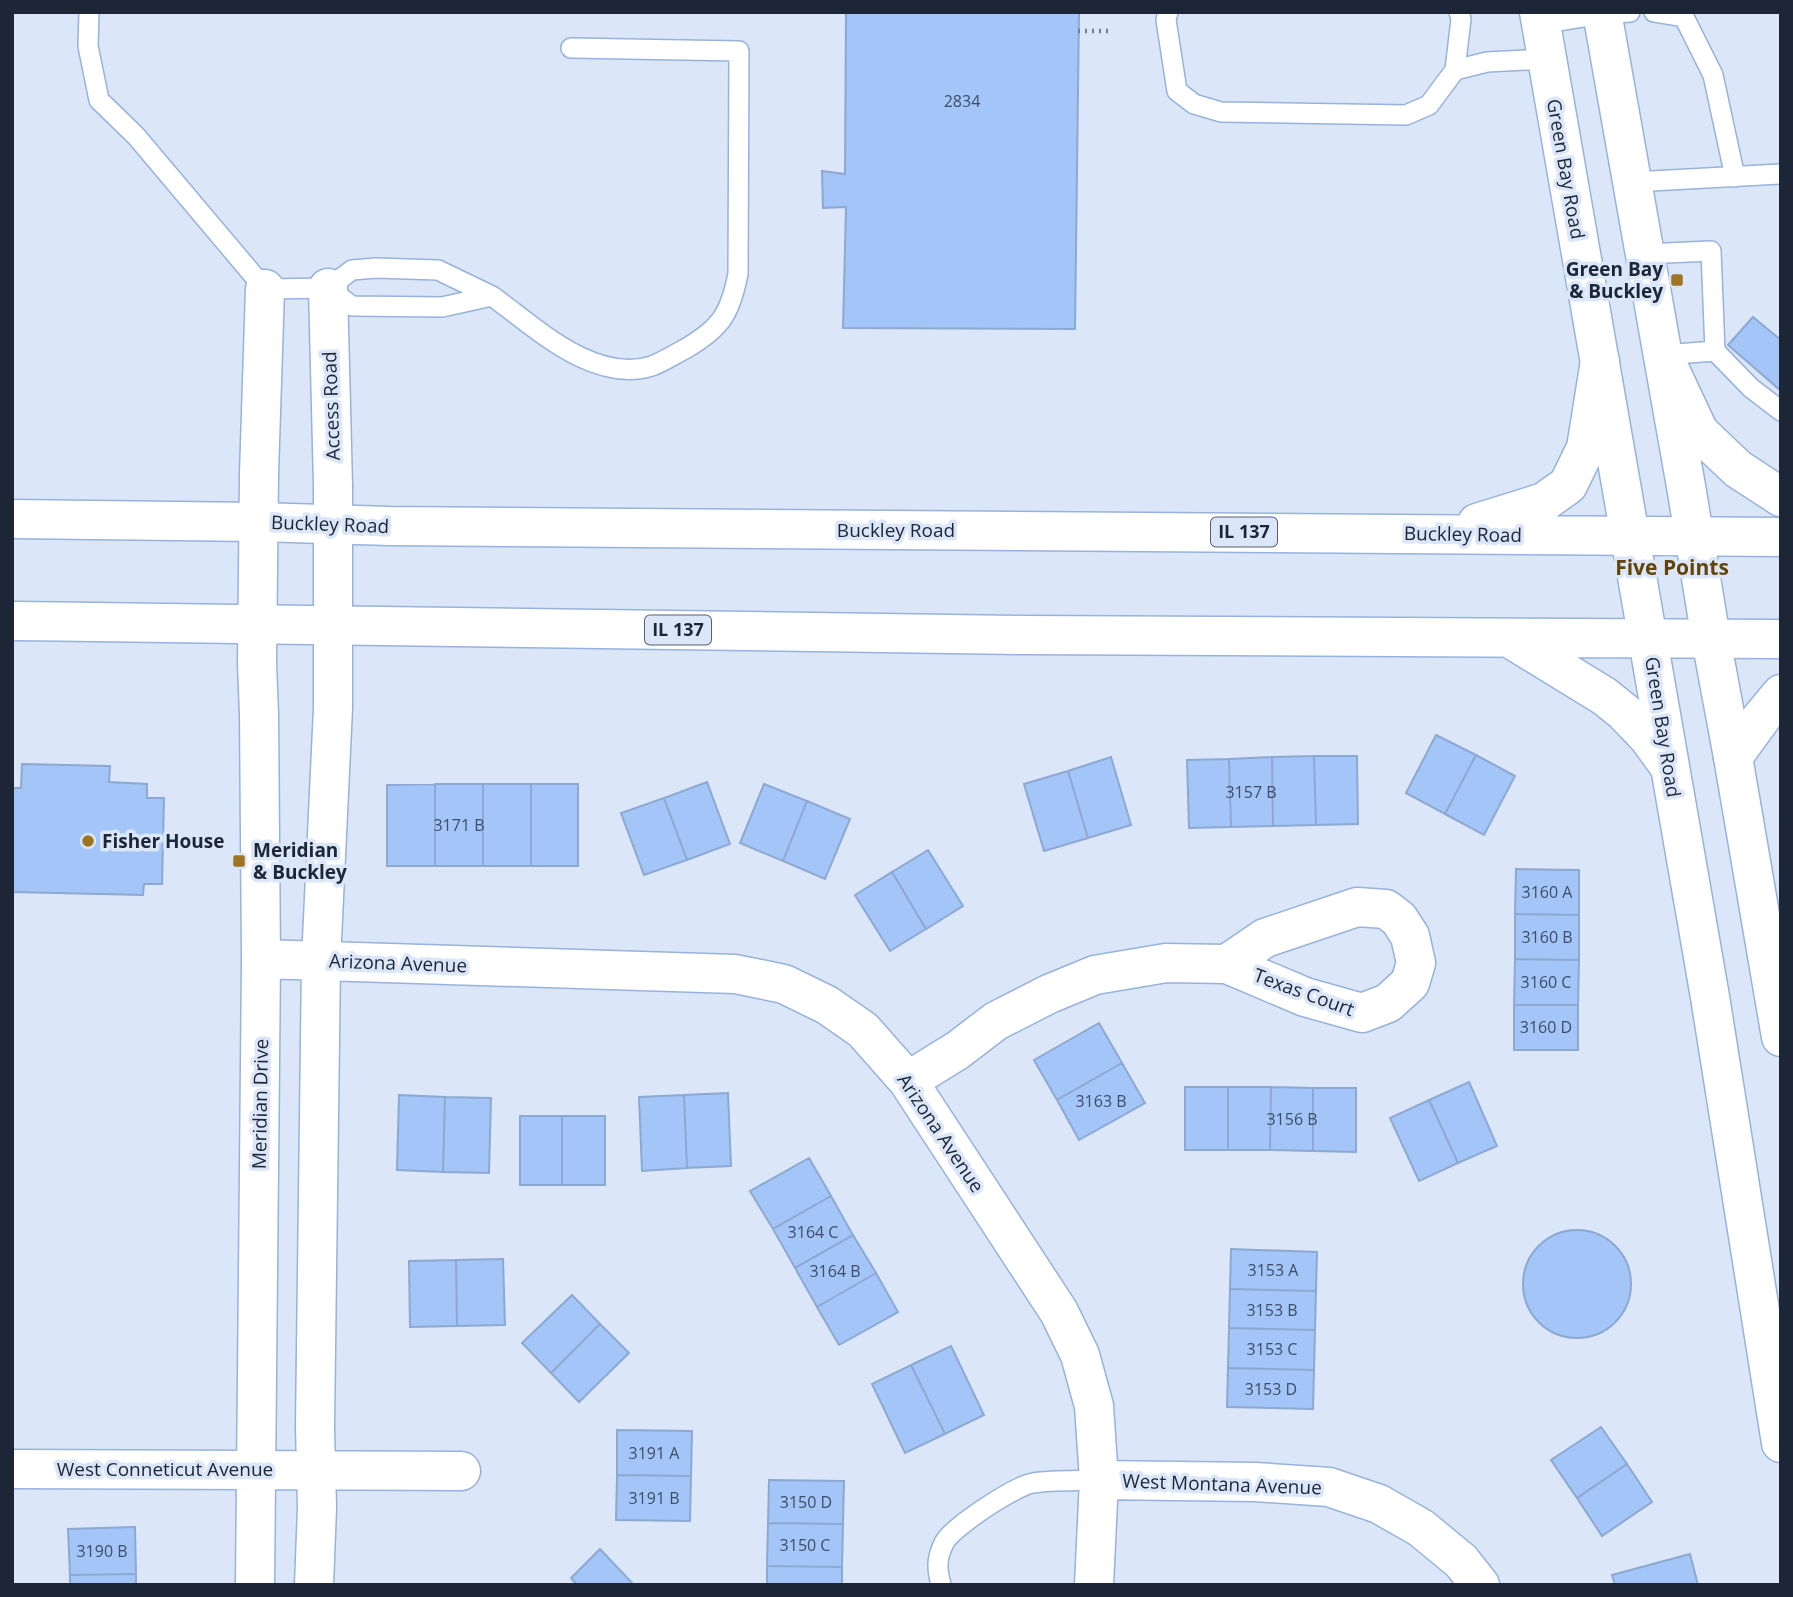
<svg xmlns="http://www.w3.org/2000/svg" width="1793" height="1597" viewBox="0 0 1793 1597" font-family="'Open Sans',sans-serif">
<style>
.building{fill:#a3c5f8;stroke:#8da8d1;stroke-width:2}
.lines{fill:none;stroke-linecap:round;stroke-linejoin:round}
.lane-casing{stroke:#97b2dc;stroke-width:22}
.street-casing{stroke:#97b2dc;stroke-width:41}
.secondary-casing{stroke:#97b2dc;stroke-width:41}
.highway-casing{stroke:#97b2dc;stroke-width:41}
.path{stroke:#737e8e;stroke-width:4.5;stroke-dasharray:2 5;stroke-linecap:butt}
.lane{stroke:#fff;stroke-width:19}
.street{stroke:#fff;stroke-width:38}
.secondary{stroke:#fff;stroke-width:38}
.highway{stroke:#fff;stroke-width:38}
.poi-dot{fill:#9e7322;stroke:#dbe7f8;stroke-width:2.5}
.labels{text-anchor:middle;stroke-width:7;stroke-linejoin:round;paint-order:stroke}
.number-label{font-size:16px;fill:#3e4e66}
.shield{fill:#dbe7f8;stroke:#556070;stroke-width:2}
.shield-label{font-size:18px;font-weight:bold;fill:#1c2636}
.street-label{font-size:19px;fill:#1c2636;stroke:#dbe7f8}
.poi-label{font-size:19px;font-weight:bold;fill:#1c2636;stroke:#dbe7f8;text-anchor:start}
.neighbourhood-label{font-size:21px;font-weight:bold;fill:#62440a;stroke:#dbe7f8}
</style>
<rect width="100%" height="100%" fill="#dbe7f8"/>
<path class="building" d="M846 12H1079L1075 329 843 328 846 207 823 208 822 171 845 174Z
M1753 317 1781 340V391L1728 345Z
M1436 735 1476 755 1445 814 1406 793Z
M1476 755 1515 776 1484 835 1445 814Z
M1314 756H1357L1358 824 1316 825Z
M1314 756 1316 825 1273 826 1272 757Z
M1111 757 1131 825 1088 838 1068 771Z
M1272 757 1273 826 1231 827 1229 759Z
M1229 759 1231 827 1189 828 1187 760Z
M22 764 110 766 109 782 147 784V798H164L162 884H144L143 895 12 892V788H21Z
M1068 771 1088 838 1044 851 1024 784Z
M707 782 730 844 687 860 664 798Z
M435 784H483V866H435Z
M435 784V866H387V785Z
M483 784H531V866H483Z
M531 784H578V866H531Z
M764 784 807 801 783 861 740 843Z
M664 798 687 860 644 875 621 813Z
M807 801 850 819 825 879 783 861Z
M928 850 963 906 926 929 892 872Z
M1516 869 1579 870V915L1515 914Z
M892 872 926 929 890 951 855 895Z
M1515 914 1579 915V960L1515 959Z
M1515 959 1579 960 1578 1005H1514Z
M1514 1005H1578V1050H1514Z
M1099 1023 1122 1063 1057 1100 1034 1060Z
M1122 1063 1145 1103 1079 1140 1057 1100Z
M1469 1082 1497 1146 1458 1163 1429 1100Z
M1185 1087H1228V1150H1185Z
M1228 1087H1271L1270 1150H1228Z
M1271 1087 1313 1088V1151L1270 1150Z
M1313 1088H1356V1152L1313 1151Z
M728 1093 731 1166 687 1168 684 1095Z
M399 1095 445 1097 443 1172 397 1170Z
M684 1095 687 1168 642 1171 639 1097Z
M445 1097 491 1098 489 1173 443 1172Z
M1429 1100 1458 1163 1419 1181 1390 1118Z
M520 1116H562V1185H520Z
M562 1116H605V1185H562Z
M809 1158 831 1196 773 1229 750 1191Z
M831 1196 853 1235 795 1268 773 1229Z
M1523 1284a54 54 0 1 1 108 0a54 54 0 1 1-108 0Z
M853 1235 876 1273 817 1307 795 1268Z
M1231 1249 1317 1252 1316 1291 1230 1289Z
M503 1259 505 1325 457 1326 456 1260Z
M456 1260 457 1326 410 1327 409 1261Z
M876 1273 898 1312 839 1345 817 1307Z
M1230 1289 1316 1291 1315 1330 1229 1328Z
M572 1295 600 1324 551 1373 522 1343Z
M600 1324 629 1353 579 1402 551 1373Z
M1229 1328 1315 1330 1314 1370 1228 1368Z
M951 1346 984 1415 945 1434 911 1365Z
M911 1365 945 1434 905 1453 872 1384Z
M1228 1368 1314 1370 1313 1409 1227 1407Z
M1601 1427 1627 1464 1577 1498 1551 1460Z
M617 1430 692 1431 691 1476 617 1475Z
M1627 1464 1652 1502 1602 1536 1577 1498Z
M617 1475 691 1476 690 1521 616 1520Z
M769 1480 844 1481 843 1524 768 1523Z
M768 1523 843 1524 842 1567 767 1566Z
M135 1527 136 1574 70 1575 68 1529Z
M600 1549 634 1585H577L571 1578Z
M1690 1554 1698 1585H1615L1612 1575Z
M767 1566 842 1567V1585H767Z
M136 1574V1585H70V1575Z"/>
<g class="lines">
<defs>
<path id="lane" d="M89 12 88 46 99 100 136 136 265 289 328 288 352 270 376 268 438 270 492 296 442 307 352 306 328 288
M1168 12 1166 20 1177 91 1194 104 1221 112 1406 115 1429 105 1455 70 1461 19 1459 12
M1654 12 1684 17 1713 75 1735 177
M1541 24 1602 14 1630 12
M1455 70 1487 62 1547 59
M1633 182 1781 174
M1644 254 1711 251 1715 351
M492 296C536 328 594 384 652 366 663 362 675 354 685 349 721 328 730 314 738 274L739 51 571 48
M1663 355 1715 351 1751 388 1781 411
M941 1585C937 1569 936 1559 944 1543 952 1527 1015 1486 1033 1483 1054 1480 1077 1481 1099 1480"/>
<path id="street" d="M261 959 735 974 784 984 827 1005 863 1030 908 1081 1059 1312 1080 1355 1094 1406 1099 1480 1094 1585
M908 1081 958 1050 996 1021 1049 994 1095 975 1166 963 1227 964 1305 997 1362 1013 1388 1003 1410 983 1416 963 1410 936 1399 919 1386 909 1357 907 1265 938 1227 964
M12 1469 461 1471
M1099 1480 1255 1482 1329 1487 1379 1504 1421 1528 1461 1561 1480 1585
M255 1585 261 959 259 714 257 664 259 474 265 289
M314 1585 317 1508 315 1427 321 961 333 708V486L328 288"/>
<path id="secondary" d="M1539 12 1710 997 1781 1443
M1602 12 1687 492 1711 639 1733 757 1781 1037"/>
<path id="highway" d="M1663 355 1699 432 1738 469 1781 497
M12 519 258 522 390 526 1781 537
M1477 523 1544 502 1568 485 1586 448 1600 361
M12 621C350 624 688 632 1025 635 1277 637 1529 638 1781 639
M1511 639 1604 696 1624 712 1648 737 1669 766
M1733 757 1762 717 1781 694"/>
</defs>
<use href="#lane" class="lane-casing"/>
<use href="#street" class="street-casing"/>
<use href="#secondary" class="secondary-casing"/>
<use href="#highway" class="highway-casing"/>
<path class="path" d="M1078 31H1110"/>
<use href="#lane" class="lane"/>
<use href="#street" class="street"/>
<use href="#secondary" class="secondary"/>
<use href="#highway" class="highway"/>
</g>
<g class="poi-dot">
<rect x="1670" y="273" width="14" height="14" rx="3.5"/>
<circle cx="88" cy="841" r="7"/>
<rect x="232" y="854" width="14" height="14" rx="3.5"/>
</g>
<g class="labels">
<g class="number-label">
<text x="962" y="107">2834</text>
<text x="1251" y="798">3157 B</text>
<text x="459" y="831">3171 B</text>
<text x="1547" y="898">3160 A</text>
<text x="1547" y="943">3160 B</text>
<text x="1546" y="988">3160 C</text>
<text x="1546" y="1033">3160 D</text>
<text x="1101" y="1107">3163 B</text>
<text x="1292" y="1125">3156 B</text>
<text x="813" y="1238">3164 C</text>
<text x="1273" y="1276">3153 A</text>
<text x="835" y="1277">3164 B</text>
<text x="1272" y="1316">3153 B</text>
<text x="1272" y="1355">3153 C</text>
<text x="1271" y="1395">3153 D</text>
<text x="654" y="1459">3191 A</text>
<text x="654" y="1504">3191 B</text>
<text x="806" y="1508">3150 D</text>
<text x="805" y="1551">3150 C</text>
<text x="102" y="1557">3190 B</text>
</g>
<g class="shield">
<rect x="1211" y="517.5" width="66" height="29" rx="5"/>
<rect x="645" y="615.5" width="66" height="29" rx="5"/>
</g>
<g class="shield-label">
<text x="1244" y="538">IL 137</text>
<text x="678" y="636">IL 137</text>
</g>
<g class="street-label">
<text transform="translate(1566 169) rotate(80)" y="7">Green Bay Road</text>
<text transform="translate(331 406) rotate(-92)" y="7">Access Road</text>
<text transform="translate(330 524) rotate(2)" y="7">Buckley Road</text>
<text x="896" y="537">Buckley Road</text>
<text transform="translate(1463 534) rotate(1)" y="7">Buckley Road</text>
<text transform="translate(1663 727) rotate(81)" y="7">Green Bay Road</text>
<text transform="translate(398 963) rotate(2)" y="7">Arizona Avenue</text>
<text transform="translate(1304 992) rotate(20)" y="7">Texas Court</text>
<text transform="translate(260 1104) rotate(-89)" y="7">Meridian Drive</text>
<text transform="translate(941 1133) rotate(56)" y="7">Arizona Avenue</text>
<text x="165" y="1476">West Conneticut Avenue</text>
<text transform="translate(1222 1484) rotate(2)" y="7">West Montana Avenue</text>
</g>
<g class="poi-label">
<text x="1663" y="276" text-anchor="end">Green Bay<tspan x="1663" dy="22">&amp; Buckley</tspan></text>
<text x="102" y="848">Fisher House</text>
<text x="253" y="857">Meridian<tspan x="253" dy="22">&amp; Buckley</tspan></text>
</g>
<g class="neighbourhood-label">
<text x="1672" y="575">Five Points</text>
</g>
</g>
<rect width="1793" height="1597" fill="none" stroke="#1c2636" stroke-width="28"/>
</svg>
